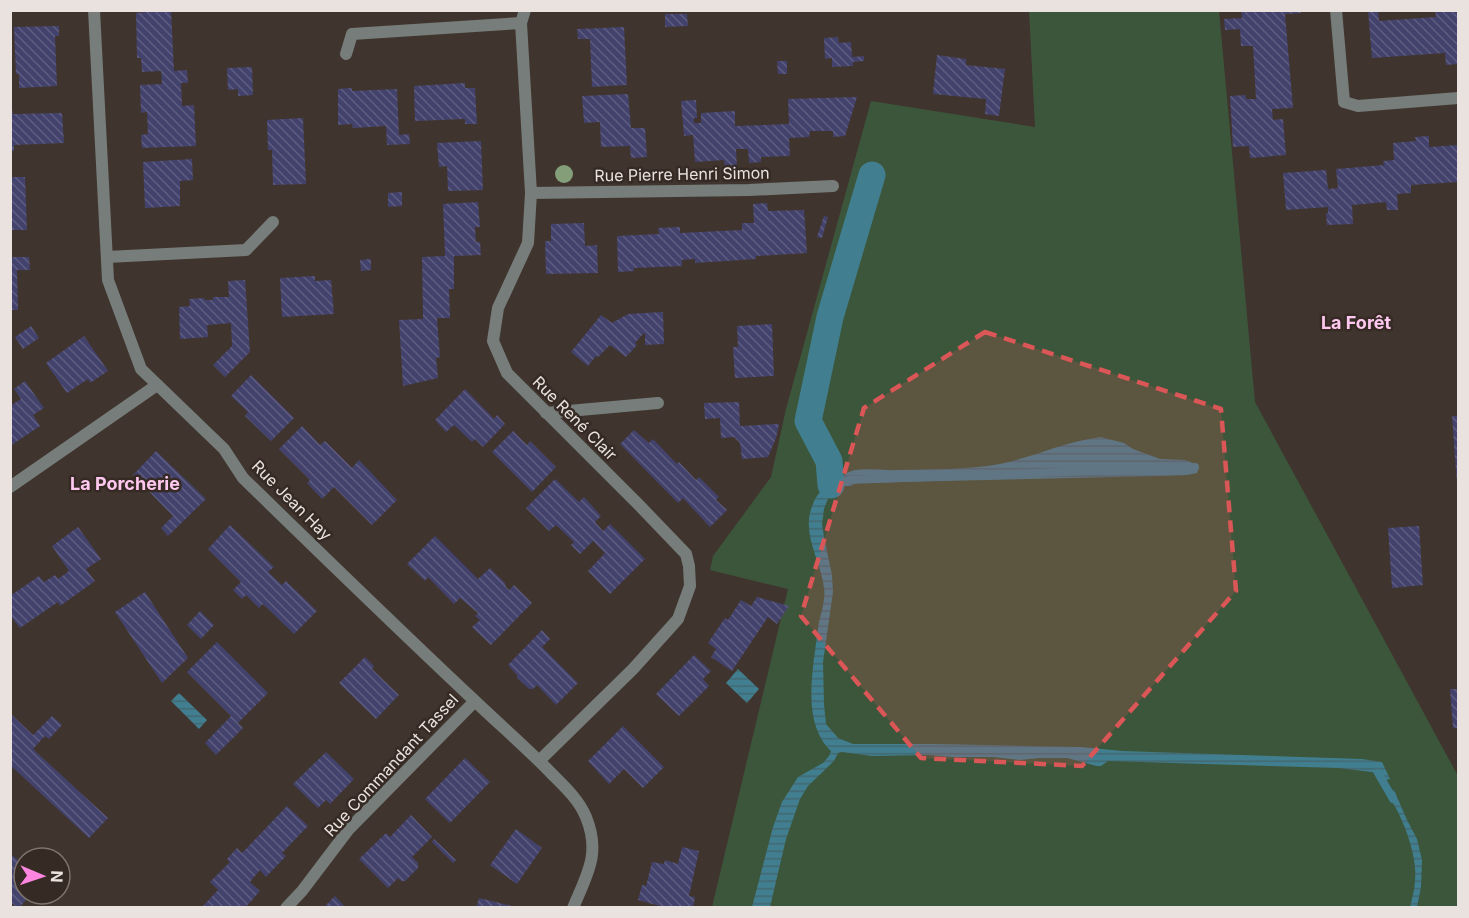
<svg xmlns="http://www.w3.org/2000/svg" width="1469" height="918" viewBox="0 0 1469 918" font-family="Inter,sans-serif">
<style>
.green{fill:#3c563b}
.water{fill:url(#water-rules)}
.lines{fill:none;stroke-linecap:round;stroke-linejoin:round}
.stream{stroke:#417f90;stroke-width:8}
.canal{stroke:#417f90;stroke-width:27}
.building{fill:url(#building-back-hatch)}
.lane{stroke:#767d7a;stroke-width:12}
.street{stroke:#767d7a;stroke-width:12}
.tree{fill:#849e7a}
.marked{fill:#db5656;fill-opacity:0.2;stroke:#db5656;stroke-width:4.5;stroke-dasharray:12 8;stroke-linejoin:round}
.labels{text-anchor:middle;stroke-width:5;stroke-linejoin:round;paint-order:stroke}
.street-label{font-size:16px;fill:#eae2de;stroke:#362a24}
.neighbourhood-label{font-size:18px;font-weight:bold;fill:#ffc8ef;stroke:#362a24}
</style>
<defs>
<pattern id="water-rules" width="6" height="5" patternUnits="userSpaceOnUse" patternTransform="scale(1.5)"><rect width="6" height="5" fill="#417f90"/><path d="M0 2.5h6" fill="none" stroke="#436771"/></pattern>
<pattern id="building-back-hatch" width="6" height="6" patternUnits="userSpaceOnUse" patternTransform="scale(1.5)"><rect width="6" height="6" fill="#43426c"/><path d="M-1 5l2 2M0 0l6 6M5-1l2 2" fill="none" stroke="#5e5d81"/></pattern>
</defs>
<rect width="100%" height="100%" fill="#40342e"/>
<path class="green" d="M1029 11H1219L1255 402 1458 776V907H712L788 589 710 570 713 556 771 477 786 409 871 101 1035 127Z"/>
<path class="water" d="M1101 437 1124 443 1133 449 1160 459 1185 460 1191 462 1198 471 1197 473 1187 475 1161 476 857 483 850 486H841L831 494 827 501 824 509 822 524 824 537 832 575 833 592 823 662 824 704 826 724 838 738 853 744H935L1081 747 1122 751 1362 759 1382 762 1390 779 1380 781 1376 774 1372 772 1339 768 1108 761 1101 766H1097L1067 758H1039L1020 760 993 757H953L928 755 872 756 842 752 838 753 834 761 808 786 800 799 786 839 770 907H752L773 827 782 802 798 777 823 763 829 756 831 751C800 721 814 666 818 628 820 615 826 601 824 588 821 560 800 533 813 504 815 498 821 489 827 487 831 484 835 484 839 481 843 478 845 473 849 472 863 466 884 471 899 470 933 469 967 470 1000 464 1034 457 1066 441 1101 437Z
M738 669 759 689 747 703 726 683Z
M179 693 207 720 199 729 171 701Z
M1394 790 1407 820 1417 839 1422 860 1421 887 1417 907H1410C1412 898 1415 889 1415 880 1418 856 1401 810 1385 792Z"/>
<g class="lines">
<path class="stream" d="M840 484 849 480 1195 467
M1378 773 1393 799"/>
<path class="canal" d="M831 485 829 461 808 421 830 317 872 175"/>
</g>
<path class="building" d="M171 10 174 71 187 70 188 83H181L182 106 194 105 196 146 142 148 141 135 148 134 147 112 141 113 140 85 162 84 161 71 142 72 141 58H137L136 13Z
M1241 10H1300L1301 13 1285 14 1293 108 1272 109 1273 120 1283 119 1286 155 1250 158 1249 146 1233 147 1230 96 1246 95V99H1256L1253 46H1241L1240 29 1225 30 1224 19 1242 18Z
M1368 10H1378L1379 21 1436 17 1435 10H1458V64L1446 65 1445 53 1372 58Z
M665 14H687L688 26 665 27Z
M59 26V36H55L57 86 19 88V74H16L14 27Z
M624 27 627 85 592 87 590 39H578L577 29Z
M838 37 839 43 851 42 852 57 864 56V61L853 62V66L832 67V58L825 59 824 38Z
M937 55 966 59V65L1005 69 999 116 985 114 986 99 933 94Z
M777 61H787V74H778Z
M252 67 253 95 238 96V89L228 90 227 68Z
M465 83V88H475L477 124H465V119L415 121 414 86Z
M352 88V91L397 89 399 135 409 134 410 144 387 145 386 126 353 128 352 124 338 125V89Z
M628 94 631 128H645L647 157 631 158 630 146 601 147 600 122 584 123 582 96Z
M857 97 845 136 833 137V131H810L809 137 789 138 790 156 761 157V162L749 163 748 149H736L737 168 725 169 724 160 695 162 693 135 684 136 681 101 696 100 697 118H694V123H701V113L735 111V126L789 124 788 99Z
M10 110H12L13 114 62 113 64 143 14 145V151H10Z
M303 118 306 184 273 185 272 150H268L267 120Z
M1429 136V147L1458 145V182L1411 185V193L1397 194 1398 210H1387L1386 202 1352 205 1353 224 1327 225 1326 213H1328V207L1286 210 1283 173 1326 170 1328 189 1338 188 1336 169 1384 165 1383 161 1394 160 1393 143 1416 141 1415 137Z
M481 141 483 190 448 191 447 166 439 167 437 143Z
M192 159 193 180 180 181V206L145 208 143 162Z
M10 177H25L27 230H10Z
M402 192V206L388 207V193Z
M478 202 480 227H475L476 242H480L481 255 454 256V289H449L450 318H437L440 357 436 358 438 378 403 386 399 320 423 319 422 257 445 256 443 204Z
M767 203 768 211 804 210 807 253 756 256V259L695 263V259L682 260V266L634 268V271L618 272 617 236 659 234 658 228 680 227V233L742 230V223H754L753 204Z
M824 216 828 217 822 238 817 237Z
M584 223 585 246 597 245 598 273 546 274 545 241H551V224Z
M10 257H29L30 270H17L18 310H10Z
M371 259V270L361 271 360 260Z
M315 276V281L331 280 334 314 282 317 280 278Z
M245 280 250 352 225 377 213 365 232 346 231 323 207 325 208 337 180 339 179 307 190 306 189 299 204 298 205 300H213V297H229L228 281Z
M663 312 664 344 645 345V333L643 334 635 343 637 345 626 357 610 345 598 357 596 356 588 366 571 352 601 315 612 323 628 314Z
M772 324 774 376 735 378 733 347H738L737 326Z
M31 326 39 338 23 349 15 337Z
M84 336 108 371 90 383 88 379 67 393 46 363Z
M251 375 294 418 271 441 245 416 248 412 231 396Z
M25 381 44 408 33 415 40 426 10 446V406L21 399 14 389Z
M465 389 494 419 497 415 505 424 483 447 475 439 472 442 454 425 446 432 435 420Z
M739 402 740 426 779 424 776 438 768 457 742 459 740 443 734 437 721 438 720 418 705 419 704 403Z
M1452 416H1458V484H1457Z
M302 426 320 445 325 441 352 468 359 460 397 500 372 525 334 487 322 499 307 483 310 480 279 449Z
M634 430 649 443 653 439 677 464 679 462 696 480 699 477 719 497 716 500 727 510 710 527 683 498 678 503 620 444Z
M513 431 527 445 530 441 556 467 532 492 492 452Z
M156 451 206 499 168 536 161 528 173 516 133 475Z
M555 479 579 502 584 497 601 516 595 522 603 531 610 524 645 559 610 594 588 571 605 553 593 541 580 554 571 545 574 542 556 525 549 531 526 508Z
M230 525 274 567 268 572 282 585 286 581 317 611 294 634 263 604 259 608 246 595 242 599 233 590 241 582 208 549Z
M1419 526 1423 585 1392 588 1388 528Z
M78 527 101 559 86 569 95 581 60 606 58 602 20 628 10 615V596L39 576 44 582 55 575 58 579 69 571 52 546Z
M435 536 478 579 490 568 505 583 506 587 509 590 514 585 532 603 491 645 472 627 480 620 475 616 478 613 460 598 454 604 428 577 425 581 407 564Z
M145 592 188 658 162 683 115 612Z
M757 597 789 606 777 624 768 617 732 671 711 657 716 649 708 643 725 618 728 620 741 600 751 606Z
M200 611 214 625 201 639 187 625Z
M542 630 550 639 542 647 578 683 556 705 537 685 533 689H529L517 678V675L508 665Z
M217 642 268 693 238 723 243 728 216 755 205 743 231 716 187 672Z
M694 655 711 671 703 679 709 686 679 716 656 694Z
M365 657 374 666 372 669 399 695 376 719 339 683Z
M1450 689H1458V728H1453Z
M10 713 33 735 52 716 62 725 49 739 45 736 33 749 108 818 89 838 10 765Z
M623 726 664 767 643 788 624 769 609 784 588 761Z
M326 752 354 779 330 804 326 800 318 808 293 784Z
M465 758 490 782 450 823 425 799Z
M287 806 308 826 282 853 286 856 266 877 260 870 250 882 260 891 245 908H201L218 890 210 882 230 862 227 859 237 848 242 853Z
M411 815 432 837 412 857 418 863V868L405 881H401L398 878 388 888 359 859 386 833 390 837Z
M516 829 542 848 517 884 490 865Z
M434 839 456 860 453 863 432 842Z
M682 847 699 851 689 896 695 897 693 908H667L638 900 642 885 646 886 652 862 664 864 665 860 678 864Z
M10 853 24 866V894H31L19 908H17L10 901Z
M335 896 346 908H323Z
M479 898 516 907V908H476Z"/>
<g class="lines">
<path class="lane" d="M546 413 658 403"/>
<path class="street" d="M94 10 108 280 141 369 224 449 243 478C320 553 397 628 476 702 501 726 528 749 552 774 565 787 579 800 586 817 601 854 587 874 573 908
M525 10 521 23 531 193 528 243 498 308 493 341 507 373 638 504 686 554 689 566 690 586 678 619 633 669 539 761
M1336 10 1344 102 1358 106 1458 98
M346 54 352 34 521 23
M531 193 749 190 833 186
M107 257 246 250 273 222
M10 487 157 385
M286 908 302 891 349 829 475 701"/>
</g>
<circle class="tree" cx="564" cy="174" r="9"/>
<path class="marked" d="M985 332 1221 409 1236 591 1082 766 921 758 801 616 864 408Z"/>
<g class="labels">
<g class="street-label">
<text transform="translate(682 174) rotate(-1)" y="6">Rue Pierre Henri Simon</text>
<text transform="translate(575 418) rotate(45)" y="6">Rue René Clair</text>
<text transform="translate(292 500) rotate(45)" y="6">Rue Jean Hay</text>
<text transform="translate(391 765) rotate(-47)" y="6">Rue Commandant Tassel</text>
</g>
<g class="neighbourhood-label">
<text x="1356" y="329">La Forêt</text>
<text x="125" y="490">La Porcherie</text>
</g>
</g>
<rect width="1469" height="918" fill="none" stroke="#eae2de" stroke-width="24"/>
<g transform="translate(42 876) rotate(92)"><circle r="28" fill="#362a24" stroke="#7e746e" stroke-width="1.5"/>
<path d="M0-4.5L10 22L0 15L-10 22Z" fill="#fe86e1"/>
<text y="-9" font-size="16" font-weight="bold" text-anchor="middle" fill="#eae2de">N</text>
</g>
</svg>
